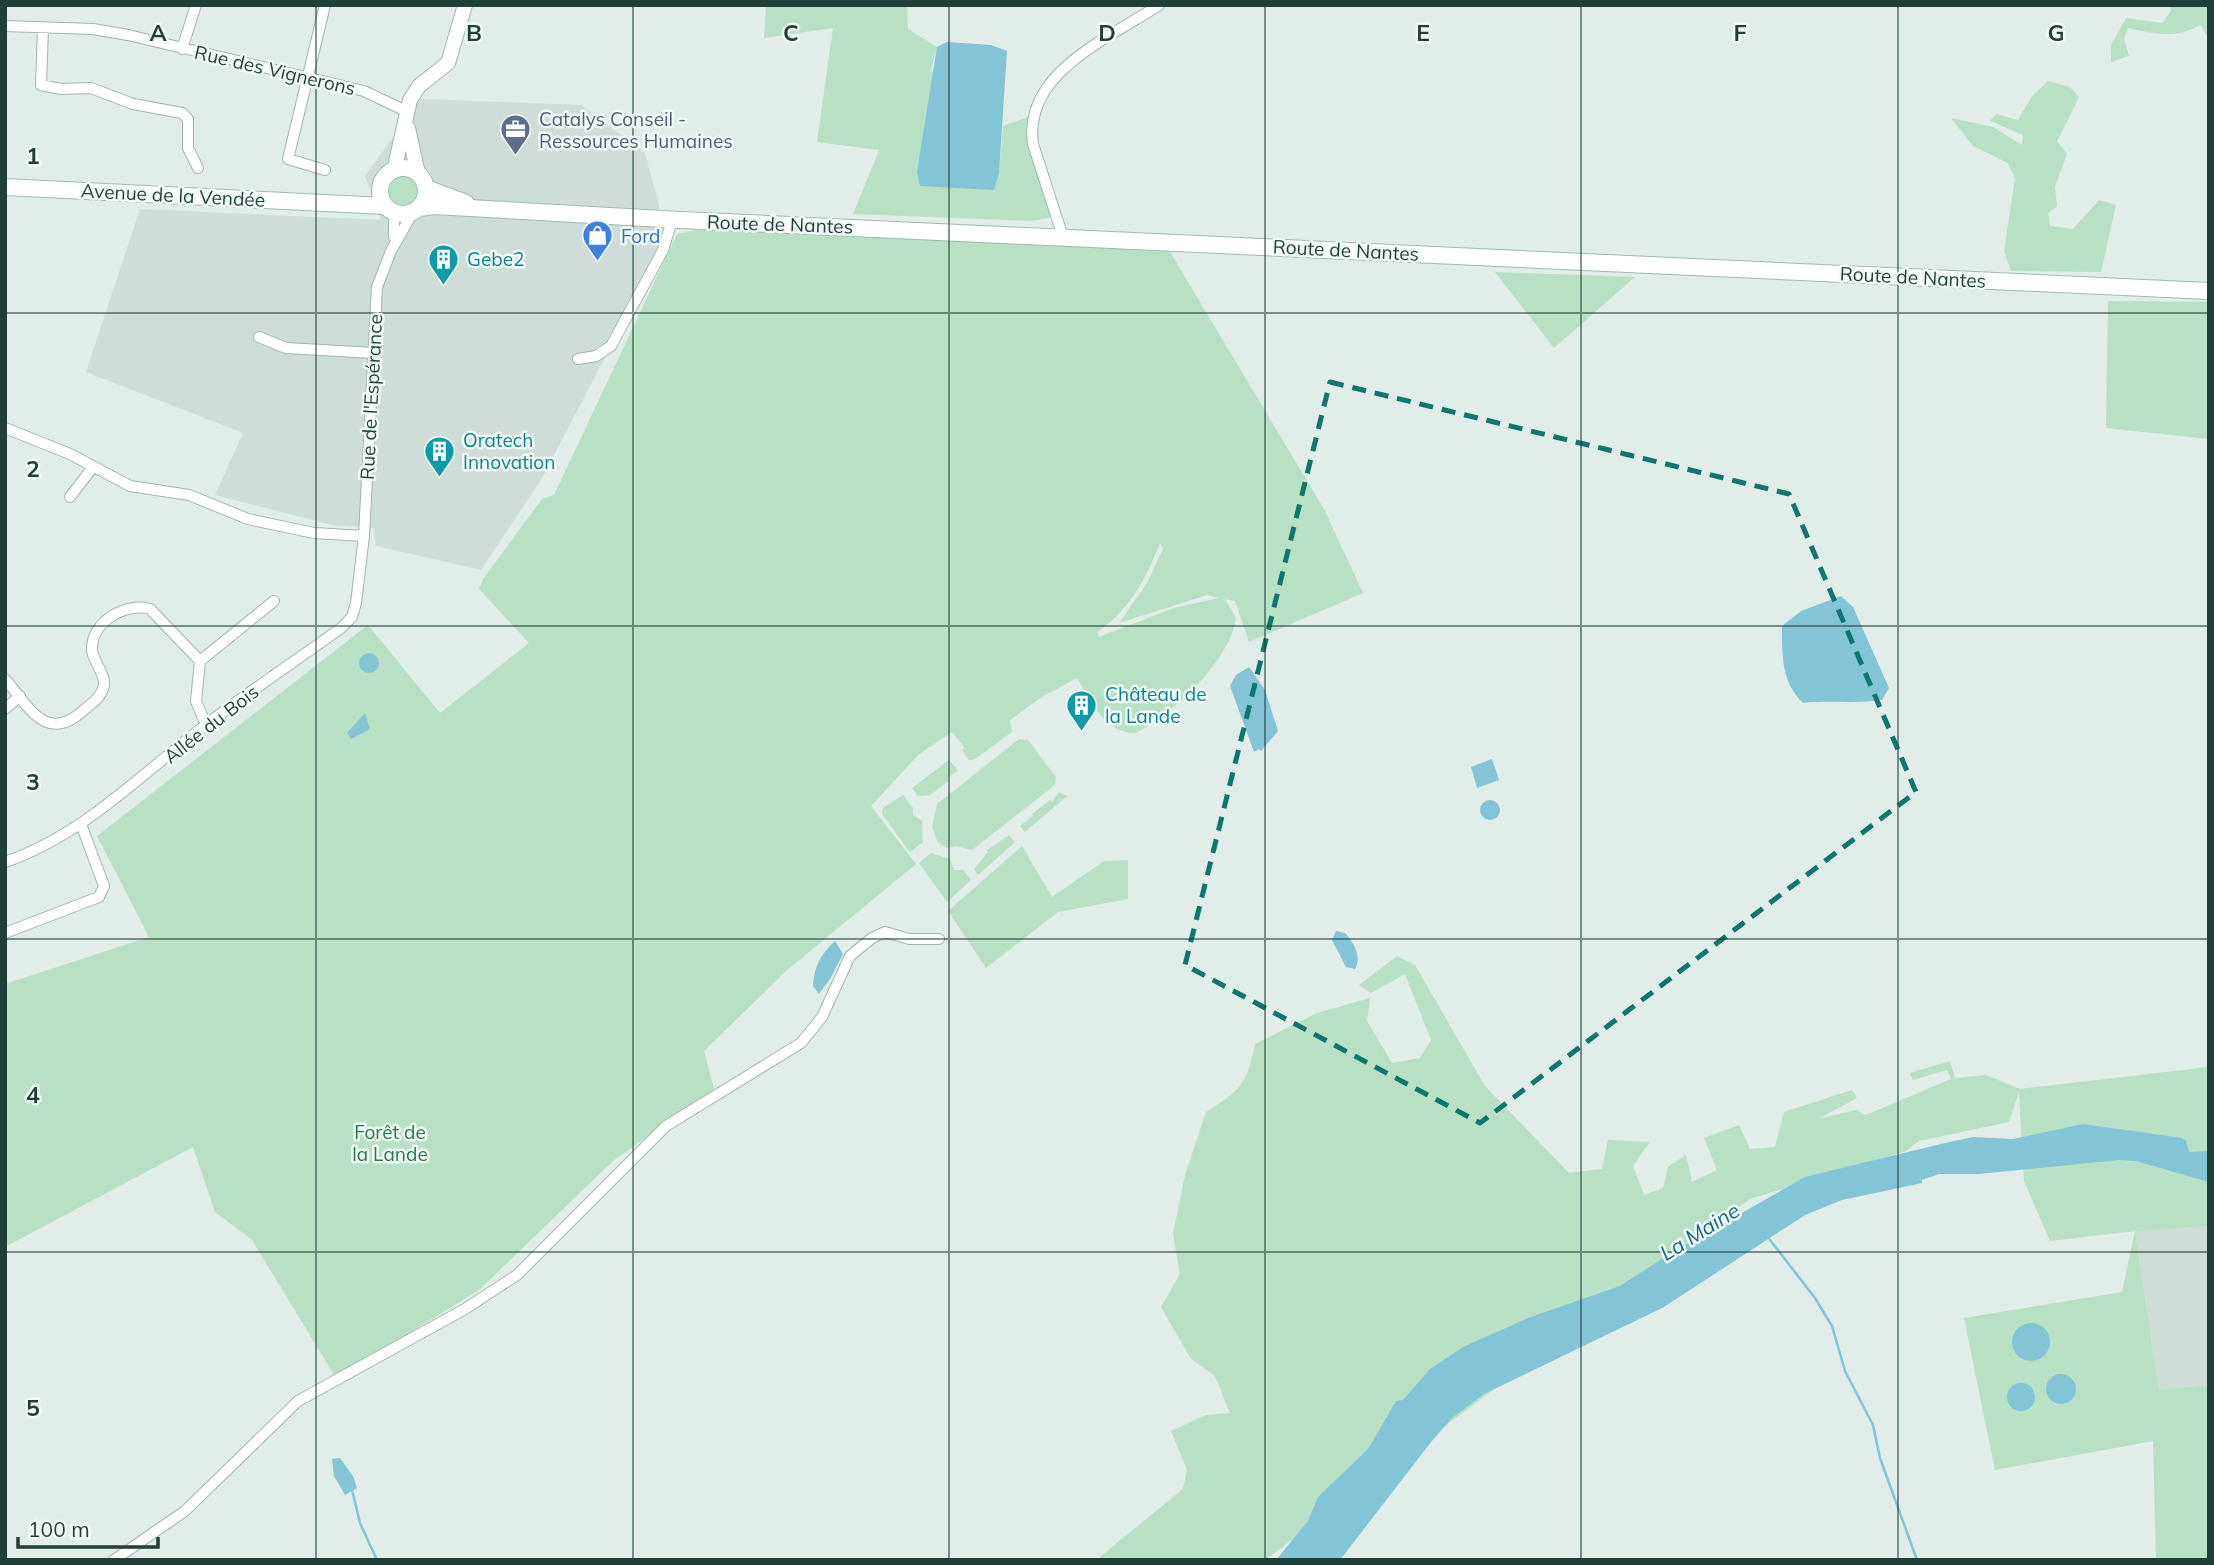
<svg xmlns="http://www.w3.org/2000/svg" width="2214" height="1565" viewBox="0 0 2214 1565" font-family="Mulish,sans-serif">
<style>
.built{fill:#ceddd7}
.green{fill:#b7e0c5;fill-rule:evenodd}
.water{fill:#83c5d7}
.lines{fill:none;stroke-linecap:round;stroke-linejoin:round}
.stream{stroke:#83c5d7;stroke-width:2.5}
.minor-casing{stroke:#a2b5b0;stroke-width:12}
.tertiary-casing{stroke:#a2b5b0;stroke-width:16}
.secondary-casing{stroke:#9ebab1;stroke-width:18}
.minor{stroke:#fff;stroke-width:10}
.tertiary{stroke:#fff;stroke-width:14}
.secondary{stroke:#fff;stroke-width:16}
.marked{fill:none;stroke:#0f766e;stroke-width:5;stroke-dasharray:14 9;stroke-linejoin:round}
.grid{fill:none;stroke:#1f3f39;stroke-width:2;stroke-opacity:0.55}
.labels{text-anchor:middle;stroke-width:5;stroke-linejoin:round;paint-order:stroke}
.street-label{font-size:19px;fill:#1f3f39;stroke:#f1f9f6}
.service-label{font-size:19px;fill:#4e5e75;stroke:#f1f9f6;text-anchor:start}
.shop-label{font-size:19px;fill:#366cbe;stroke:#f1f9f6;text-anchor:start}
.culture-label{font-size:19px;fill:#0d838f;stroke:#f1f9f6;text-anchor:start}
.park-label{font-size:19px;fill:#257a4b;stroke:#f1f9f6}
.water-label{font-size:21px;font-style:italic;fill:#136881;stroke:#f1f9f6}
.grid-label{font-size:23px;text-anchor:middle;font-weight:bold;fill:#1f3f39;stroke:#f1f9f6;stroke-width:5;stroke-linejoin:round;paint-order:stroke}
</style>
<rect width="100%" height="100%" fill="#e0ede8"/>
<path class="built" d="M421 99 581 105 645 153 659 205 658 246 616 336 541 480 481 570 376 546 374 528 332 525 215 495 243 433 86 372 140 209 381 220 365 176Z
M2209 1226V1385L2159 1390 2135 1230Z"/>
<path class="green" d="M766 5H907L908 29 937 47 931 70 999 173 1003 126 1030 116 1027 138 1051 217 1033 221 853 214 879 150 817 142 833 28 764 38Z
M2170 5H2209V40L2201 25C2175 39 2156 34 2128 28L2124 39 2129 56 2111 62V45L2126 18 2162 23 2171 11Z
M2048 81 2070 87 2079 97 2057 141 2067 154 2055 186 2057 207 2048 213 2050 226 2073 229 2099 200 2116 205 2101 272 2011 271 2004 251 2015 179 2008 163 1973 146 1951 118 1993 127 2022 145 2023 135 1990 121 1996 114 2018 120 2032 96Z
M387 191a16 16 0 1 1 32 0a16 16 0 1 1-32 0Z
M696 230 1068 237 1170 252 1324 509 1363 593 1249 642 1235 601 1225 599 1236 618C1229 662 1175 712 1136 733 1105 734 1091 701 1077 678L1040 698 1010 720 1012 732 975 759 969 760 962 750 965 748 952 732 918 755 871 806 916 864 786 971 704 1051 714 1089 613 1161 479 1290 336 1378 252 1240 215 1212 193 1147 5 1247V984L149 937 97 836 368 625 440 713 529 643 479 589 483 579 542 499 554 495 677 234ZM1160 543 1163 549 1147 583 1119 623 1207 595 1219 598 1174 608 1099 637 1097 632C1129 611 1146 579 1160 543Z
M1495 272 1635 277 1554 348Z
M2108 301 2209 302V439L2106 428Z
M1019 739 1028 740 1056 777 1055 785 972 850 957 846 947 848 938 843 932 827 937 804Z
M949 760 958 770 948 778 949 781 930 795 918 796 912 788Z
M1059 792 1067 796 1025 832 1020 826 1033 816 1032 814 1050 800 1052 802Z
M903 795 913 808V815L922 821 923 842 910 852 882 814 883 808Z
M1009 835 1015 842 978 875 974 869 988 852 987 850Z
M1022 846 1052 897 1104 861 1128 860V899L1058 912 986 968 948 911Z
M931 853 950 859 954 870H963L971 880 947 902 919 863Z
M1397 956 1415 965 1485 1086 1569 1173 1602 1169 1608 1140 1650 1142 1633 1166 1644 1195 1663 1188 1668 1167 1686 1155 1692 1182 1717 1170 1704 1138 1739 1125 1750 1149 1775 1147 1784 1112 1852 1090 1857 1098 1818 1119 1856 1110 1866 1115 1951 1079 1947 1070 1913 1080 1910 1073 1950 1061 1955 1078 1986 1075 2020 1089 2209 1067V1226L2135 1231 2159 1390 2209 1385V1560H2156L2153 1441 1995 1470 1964 1318 2122 1292 2135 1231 2050 1241 2024 1181 2019 1092 2009 1122 1919 1141 1906 1151 1750 1199 1265 1560H1096L1183 1489 1187 1470 1171 1431 1206 1415 1230 1413 1215 1376 1191 1359 1161 1307 1180 1274 1173 1234 1185 1175 1206 1112C1240 1091 1247 1084 1255 1044L1317 1013 1370 998 1367 1021 1392 1063 1420 1058 1431 1040 1405 974 1371 993 1359 985Z"/>
<path class="water" d="M947 42 991 45 1007 51 999 173 994 190 920 186 917 172 937 47Z
M1841 596 1853 607 1889 688 1882 700C1855 704 1829 700 1803 703 1781 682 1782 654 1782 626L1801 611Z
M359 663a10 10 0 1 1 20 0a10 10 0 1 1-20 0Z
M1249 667 1265 690 1278 731 1261 751 1259 749 1254 752 1230 686 1236 675Z
M365 713 370 729 351 739 347 733Z
M1492 759 1499 780 1477 788 1471 767Z
M1480 810a10 10 0 1 1 20 0a10 10 0 1 1-20 0Z
M1336 931 1345 933C1354 943 1362 957 1355 969L1346 967 1332 940Z
M835 941 843 954 830 979 819 994 813 986C814 966 821 954 835 941Z
M2083 1124 2182 1138 2186 1141 2189 1152 2209 1151V1182L2136 1161 2119 1160 1979 1174H1939L1922 1180V1183L1842 1200 1805 1215 1664 1307 1484 1394 1452 1418 1431 1442 1340 1560H1276L1308 1521 1318 1497 1368 1449 1396 1401 1403 1400 1430 1369 1463 1347 1528 1318 1620 1286 1668 1255 1805 1177 1945 1143 1973 1137 2013 1139Z
M2012 1342a19 19 0 1 1 38 0a19 19 0 1 1-38 0Z
M2046 1389a15 15 0 1 1 30 0a15 15 0 1 1-30 0Z
M2007 1397a14 14 0 1 1 28 0a14 14 0 1 1-28 0Z
M340 1458 353 1476 357 1488 345 1495 334 1476 332 1459Z"/>
<g class="lines">
<path class="stream" d="M1767 1236 1815 1298 1832 1326 1845 1371 1873 1425 1880 1458 1917 1560
M352 1490 360 1523 377 1560"/>
<defs>
<path id="minor" d="M325 5 288 159 325 170
M5 26 93 29 128 35 364 91 408 112
M43 28 41 85 61 89 91 88 133 104 182 113 188 119V148L198 168
M182 49 196 5
M394 212V237
M1063 237 1033 144C1023 72 1110 38 1159 5
M259 337 286 348 374 353
M578 359 596 356 611 346 663 250 672 220
M5 428 70 454 130 486 189 495 248 519 314 533 364 536
M70 497 93 467
M200 661 274 601
M5 679C30 708 46 744 84 710 92 703 102 697 104 685 105 672 93 662 92 650 91 621 127 602 150 609L200 661 196 701 206 725
M5 709 20 696
M5 862C84 835 142 773 207 724 250 691 297 660 341 628L352 617 356 603 364 536 377 287 391 251 413 212
M5 933 99 897 104 886 81 824
M114 1560 185 1511 298 1401 465 1309 517 1275 666 1126 801 1043 822 1017 850 956 872 938 885 932 909 939H939"/>
<path id="tertiary" d="M408 128 418 174
M394 171 410 100 419 86 448 63 465 5"/>
<path id="secondary" d="M380 191a23 23 0 1 1 46 0a23 23 0 1 1-46 0Z
M5 187 385 206
M426 188 466 203
M419 208 434 206 681 220 2209 291"/>
</defs>
<use href="#minor" class="minor-casing"/>
<use href="#tertiary" class="tertiary-casing"/>
<use href="#secondary" class="secondary-casing"/>
<use href="#minor" class="minor"/>
<use href="#tertiary" class="tertiary"/>
<use href="#secondary" class="secondary"/>
</g>
<path class="marked" d="M1330 382 1789 494 1916 792 1480 1123 1185 965Z"/>
<path class="grid" d="M316 5V1560M633 5V1560M949 5V1560M1265 5V1560M1581 5V1560M1898 5V1560M5 313H2209M5 626H2209M5 939H2209M5 1252H2209"/>
<defs>
<symbol id="office-pin" viewBox="-11 -11 22 30"><path d="M0 17L-7.5 6A9.5 9.5 0 1 1 7.5 6Z" fill="#5c6f8a" stroke="#f1f9f6"/><path d="M-6-3h4V-5.5h4V-3h4V5H-6ZM-1-4.5V-3h2v-1.5ZM-6 0V1H6V0Z" fill="#fff"/></symbol>
<symbol id="shop-pin" viewBox="-11 -11 22 30"><path d="M0 17L-7.5 6A9.5 9.5 0 1 1 7.5 6Z" fill="#3f7fe0" stroke="#f1f9f6"/><path d="M-5-2.5h2.3a2.7 3.5 0 0 1 5.4 0H5L5.5 6h-11ZM-1.5-2.5h3a1.5 2.3 0 0 0-3 0Z" fill="#fff"/></symbol>
<symbol id="building-pin" viewBox="-11 -11 22 30"><path d="M0 17L-7.5 6A9.5 9.5 0 1 1 7.5 6Z" fill="#0f9aa8" stroke="#f1f9f6"/><path d="M-4-6H4V6H1V3H-1V6H-4ZM-2.5-4.3h1.7v1.8h-1.7ZM.8-4.3h1.7v1.8H.8ZM-2.5-1h1.7V.8h-1.7ZM.8-1h1.7V.8H.8Z" fill="#fff"/></symbol>
</defs>
<g fill-rule="evenodd">
<use href="#office-pin" x="498" y="112" width="35" height="47"/>
<use href="#shop-pin" x="580" y="218" width="35" height="47"/>
<use href="#building-pin" x="426" y="242" width="35" height="47"/>
<use href="#building-pin" x="422" y="434" width="35" height="47"/>
<use href="#building-pin" x="1064" y="688" width="35" height="47"/>
</g>
<g class="labels">
<g class="street-label">
<text transform="translate(275 70) rotate(13)" y="7">Rue des Vignerons</text>
<text transform="translate(173 195) rotate(3)" y="7">Avenue de la Vendée</text>
<text transform="translate(780 224) rotate(2)" y="7">Route de Nantes</text>
<text transform="translate(1346 250) rotate(3)" y="7">Route de Nantes</text>
<text transform="translate(1913 277) rotate(3)" y="7">Route de Nantes</text>
<text transform="translate(371 397) rotate(-87)" y="7">Rue de l'Espérance</text>
<text transform="translate(211 724) rotate(-38)" y="7">Allée du Bois</text>
</g>
<g class="service-label">
<text x="539" y="126">Catalys Conseil -<tspan x="539" dy="22">Ressources Humaines</tspan></text>
</g>
<g class="shop-label">
<text x="621" y="243">Ford</text>
</g>
<g class="culture-label">
<text x="467" y="266">Gebe2</text>
<text x="463" y="447">Oratech<tspan x="463" dy="22">Innovation</tspan></text>
<text x="1105" y="701">Château de<tspan x="1105" dy="22">la Lande</tspan></text>
</g>
<g class="park-label">
<text x="390" y="1139">Forêt de<tspan x="390" dy="22">la Lande</tspan></text>
</g>
<g class="water-label">
<text transform="translate(1700 1232) rotate(-32)" y="7">La Maine</text>
</g>
</g>
<g class="grid-label">
<text x="158" y="41">A</text>
<text x="474" y="41">B</text>
<text x="791" y="41">C</text>
<text x="1107" y="41">D</text>
<text x="1423" y="41">E</text>
<text x="1740" y="41">F</text>
<text x="2056" y="41">G</text>
<text x="33" y="164">1</text>
<text x="33" y="477">2</text>
<text x="33" y="790">3</text>
<text x="33" y="1103">4</text>
<text x="33" y="1416">5</text>
</g>
<rect width="2214" height="1565" fill="none" stroke="#1f3f39" stroke-width="14"/>
<path d="M18 1537v10h140v-10" fill="none" stroke="#1f3f39" stroke-width="3.5"/>
<text x="28" y="1537" font-size="21" fill="#1f3f39" stroke="#f1f9f6" stroke-width="5" paint-order="stroke">100 m</text>
</svg>
